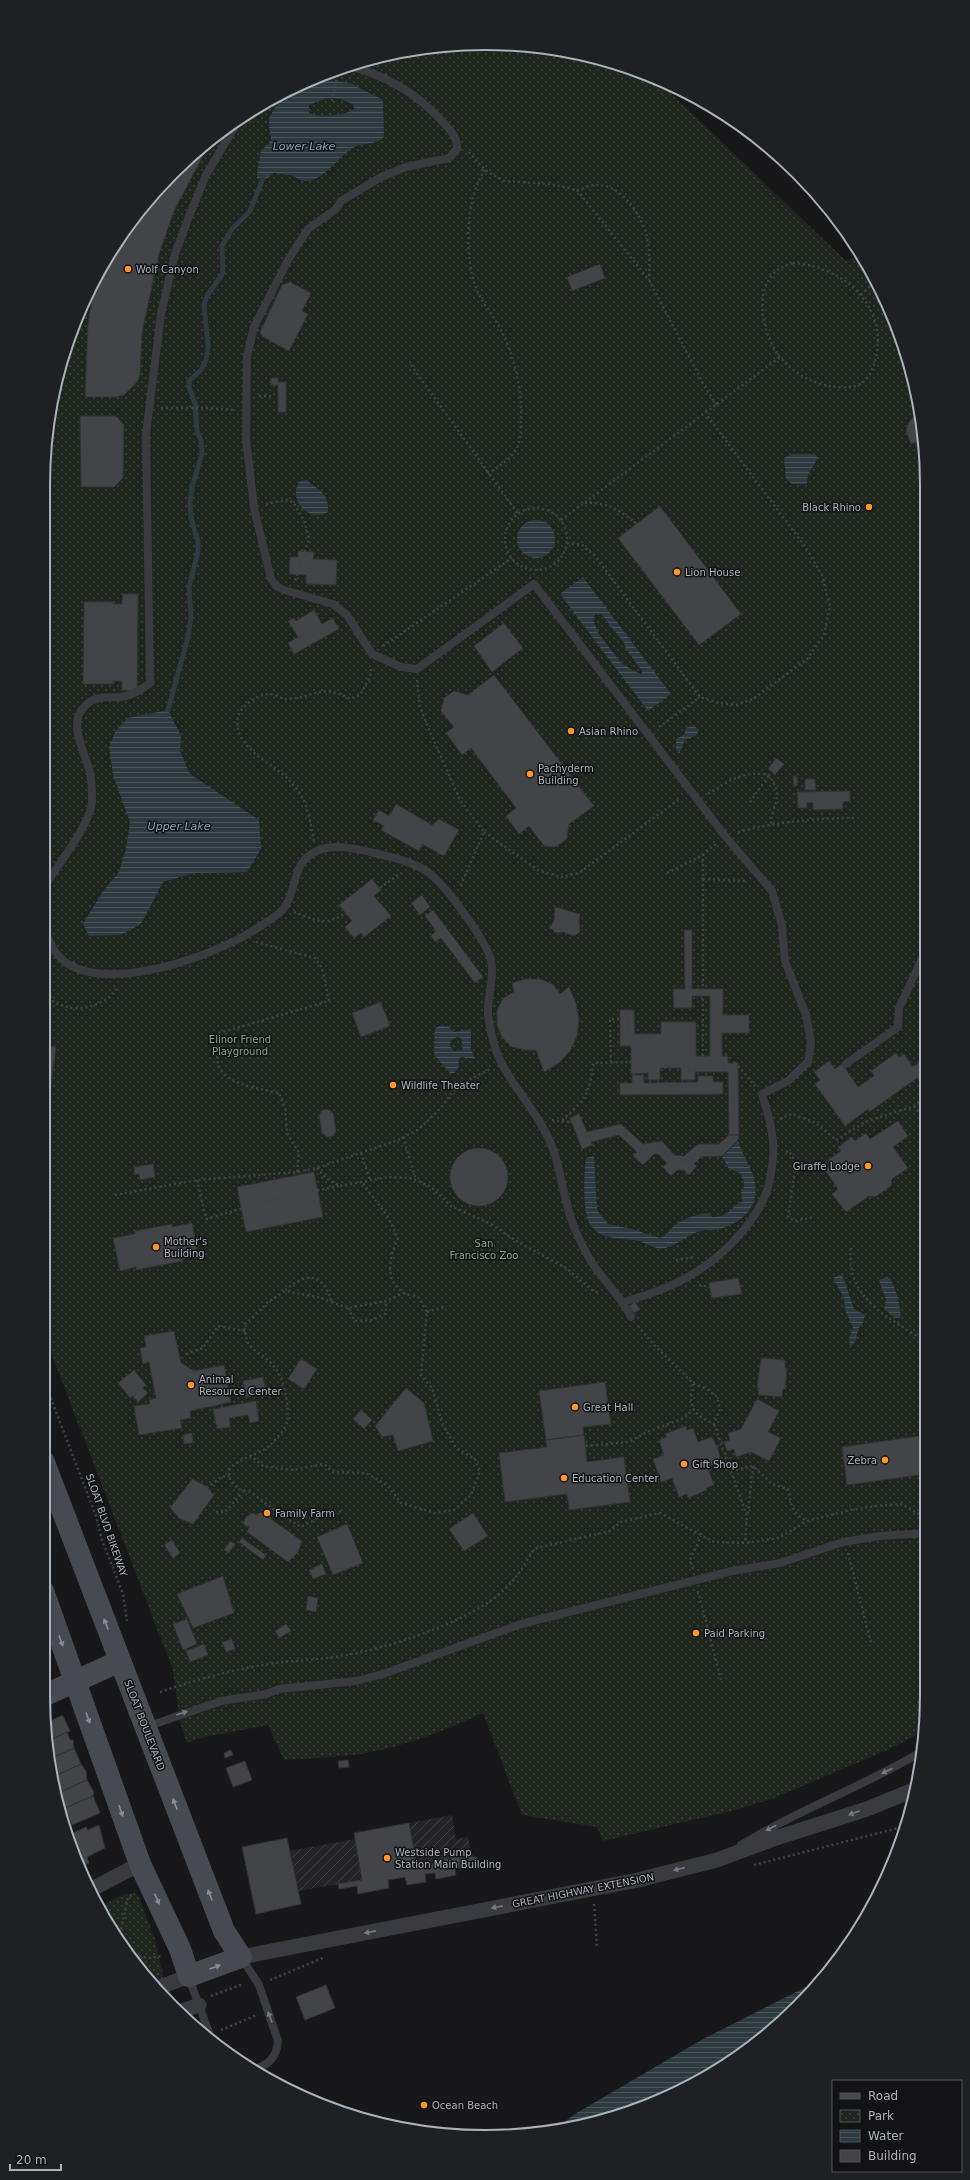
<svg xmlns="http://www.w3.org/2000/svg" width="970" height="2180" viewBox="0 0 970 2180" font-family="'DejaVu Sans',sans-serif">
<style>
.industrial{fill:url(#industrial-furrows)}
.park{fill:url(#park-dots)}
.water{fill:url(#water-rules);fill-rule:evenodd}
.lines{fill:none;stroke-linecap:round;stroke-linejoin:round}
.stream{stroke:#2d3a40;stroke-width:5}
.building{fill:#424448;stroke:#323337}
.path{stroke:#3f4247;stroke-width:2.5;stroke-dasharray:2 3;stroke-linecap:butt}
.lane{stroke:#393b40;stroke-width:8}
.street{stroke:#393b40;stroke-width:15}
.secondary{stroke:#474a50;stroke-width:22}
.path-bridge{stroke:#3f4247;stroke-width:2.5;stroke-dasharray:2 3;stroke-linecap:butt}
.oneway{fill:#878e96}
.oneway2{fill:#777c84}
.poi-dot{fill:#fd972d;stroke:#131316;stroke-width:1.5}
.labels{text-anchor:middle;stroke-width:3;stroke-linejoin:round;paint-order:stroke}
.poi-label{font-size:10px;fill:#aab2bb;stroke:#131316;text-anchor:start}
.park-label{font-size:10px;fill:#83a780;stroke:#131316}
.street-label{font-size:10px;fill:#aab2bb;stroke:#131316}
.water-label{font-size:11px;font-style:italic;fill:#7fa6b8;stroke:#131316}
.rim{fill:none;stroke:#aab2bb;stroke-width:2}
</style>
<defs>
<pattern id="industrial-furrows" width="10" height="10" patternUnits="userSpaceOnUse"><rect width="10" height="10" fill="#242428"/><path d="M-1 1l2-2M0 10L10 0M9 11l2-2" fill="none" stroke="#414145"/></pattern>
<pattern id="park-dots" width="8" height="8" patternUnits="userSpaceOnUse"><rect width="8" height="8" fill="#1e261e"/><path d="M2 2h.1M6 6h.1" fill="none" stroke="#3c433d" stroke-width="1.8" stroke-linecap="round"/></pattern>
<pattern id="water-rules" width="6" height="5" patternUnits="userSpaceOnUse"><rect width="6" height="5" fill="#2d3a40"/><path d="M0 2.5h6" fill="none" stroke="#49545a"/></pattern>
</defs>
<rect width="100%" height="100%" fill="#18181a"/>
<path class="industrial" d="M452 1815 456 1839 468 1837 472 1854 444 1859 445 1862 417 1867 409 1823Z
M355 1839 362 1880 298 1891 290 1851Z"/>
<path class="park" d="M456 44 543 47 627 67 654 77 846 261 857 256 862 261 893 316 923 427 927 1695 923 1732 885 1751 774 1798 739 1809 603 1841 597 1827 522 1815 483 1713C444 1731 403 1747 361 1754 335 1757 310 1758 284 1760L268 1725 200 1738 187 1743 180 1722 173 1670 50 1350 43 1349V485L51 399 67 343 102 264 153 193 216 134 290 88 371 58Z
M135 1893 139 1897 155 1939 169 2003 153 1986 102 1916 98 1907 122 1895Z"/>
<path class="water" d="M314 79 350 83 383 100 384 137C372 147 364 141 353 148 337 157 324 181 306 181 299 181 296 176 289 175 284 174 279 174 274 173L268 178H257V171L261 151 271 141C272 134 268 129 269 122 272 103 297 86 314 79ZM327 98 341 99 354 105V109C345 116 320 118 309 113V105Z
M792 454H815L818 458 808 475 807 484H792L786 479 784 458Z
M307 480C319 492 329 491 328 512 307 524 287 497 300 481Z
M517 539a19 19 0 1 1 38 0a19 19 0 1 1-38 0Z
M583 577 671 694 648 711 560 594ZM596 614H601L624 643 626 649 642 671V675L622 664 598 633 593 618Z
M168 710 181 736 180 751 190 774 259 820 261 849 247 872 194 873 163 882 141 924 121 935 89 936 83 924 103 891 119 872 126 849 130 822 113 775 109 747 116 730 128 718Z
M690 726 696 727 698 731 697 735 685 740 679 754 676 750V739L685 734V729Z
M440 1026H448L454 1032 471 1029V1048L475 1059 461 1057 459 1059 458 1069 454 1073H450L434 1055 435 1028ZM457 1037 461 1038 463 1050 454 1051 450 1046V1041Z
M738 1141C745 1163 762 1179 753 1203 748 1218 730 1227 715 1230 710 1231 705 1229 700 1231 690 1234 673 1247 665 1248 654 1250 649 1244 639 1241 622 1237 601 1242 590 1224 582 1212 584 1173 586 1158L594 1156 597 1210 608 1224 632 1229 660 1238C668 1235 668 1231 674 1226 679 1220 702 1212 709 1213L712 1217C731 1217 730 1206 743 1201L741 1193C746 1185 744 1181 740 1173L729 1169 722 1157Z
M842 1274 854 1309 865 1315 863 1323 858 1329 856 1340 850 1348 849 1339 853 1327 845 1310 844 1298 833 1278Z
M887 1277 891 1279 898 1298 901 1317 896 1318 884 1309 886 1300 879 1280Z
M822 1979C815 1990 805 1999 796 2008 736 2068 638 2122 553 2130L575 2114 703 2039Z"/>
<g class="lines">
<path class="stream" d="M168 710 188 637 191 617 189 587 198 552V542L191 518 190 502 192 487 202 454 201 440 197 431 195 403 189 388V381L201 370 206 360 208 346 204 305 207 296 223 273 222 246 232 229 250 211 263 178"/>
</g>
<path class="building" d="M204 146 207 148 174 211 159 254 142 332 140 375 137 382 124 395 116 397H85L88 324 97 275 102 264 153 193Z
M600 264 605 278 572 291 567 277Z
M290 282 311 293 302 311 308 314 289 351 263 337 260 332 282 285Z
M271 378H278V382H286V412H278V385H271Z
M920 415 923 427V472L918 461 919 453 915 442 911 444 906 431 908 424 912 418Z
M80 416H116L124 425 123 478 114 487H81Z
M660 506 741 614 699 645 618 538Z
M298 551 314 552 313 559 337 560 336 585 306 584V575L289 574 290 557H298Z
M123 594H138L137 691 122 690V681H113V684H83L84 602H113V604H122Z
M314 610 322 624 333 618 339 629 294 654 288 643 298 637 288 621 294 618 296 621Z
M504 623 523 648 492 672 474 646Z
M494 675 594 806 569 824 567 839 555 847 544 846 529 826 519 834 506 816 516 808 471 748 462 755 446 733 454 727 441 711 444 698 454 691 468 695Z
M776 758 784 764 775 775 768 769Z
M793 776H797V786H794Z
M805 779H815L816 790H805Z
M850 791V801L843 802V809L813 810V803L807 802V808H798L797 792Z
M396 804 432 825 439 819 459 830 444 856 422 844 419 851 381 830 384 826 373 820 379 810 389 816Z
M372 879 381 890 374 896 391 916 364 937 361 933 354 938 345 927 352 921 339 905Z
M422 895 430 907 420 915 411 903Z
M555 907 580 914 579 920 580 932 574 936 563 932 555 933 552 929H549L554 920Z
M433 910 483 977 475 983 441 938 435 942 431 936 436 931 425 916Z
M684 930H692V989H723V1015H749V1033H722V1056H728V1063H738L739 1135H729L728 1072H695V1080H681V1068H660V1080H648V1073L631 1074V1046H620V1010H634L635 1034H661V1022H696V1056H710V996H692V1008H674L673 989H685Z
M525 979H540L553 984 560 994 569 987 576 1003 579 1020 577 1036 570 1051 559 1063 544 1072 536 1050H525L512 1047 502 1037 497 1025V1010L503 998 514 992 512 983Z
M381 1002 390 1026 361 1037 352 1013Z
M49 1047H56L51 1085 44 1084Z
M896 1053 899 1057 904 1054 913 1067 925 1058V1081L921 1084 917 1078 869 1112 868 1109 845 1126 815 1084 820 1080 814 1072 829 1061 835 1069 842 1064 858 1087 874 1076 871 1071Z
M632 1075H644V1083L698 1082V1076H713V1082H723V1094L620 1095V1083H632Z
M328 1109 333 1113 336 1131 333 1136 327 1137 322 1133 319 1115 322 1110Z
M579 1114 587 1132 621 1124 643 1144 662 1141 674 1155 684 1156 698 1144H719L729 1135H739L738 1140 722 1156 701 1157 694 1164 697 1166 689 1175 684 1170H678L671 1176 663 1167 667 1163 658 1154H654L643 1165 633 1156 637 1152 619 1135 591 1142 593 1145 582 1149 570 1118Z
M898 1121 908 1136 893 1147 908 1168 892 1179 891 1186 875 1197 869 1196 846 1212 832 1194 838 1189 825 1170 832 1165 828 1160 841 1151 838 1147 852 1137 855 1141 866 1133 870 1139Z
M450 1177a29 29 0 1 1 58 0a29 29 0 1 1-58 0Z
M153 1164 155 1177 140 1180 139 1174 135 1175 134 1167Z
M314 1172 323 1217 246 1232 237 1187Z
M192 1223 198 1256 182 1259 183 1261 136 1270V1267L120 1271 113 1238 135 1234V1231L172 1224V1227Z
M738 1278 742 1294 712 1298 709 1283Z
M635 1302 640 1309 634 1313 629 1306Z
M174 1331 181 1363 194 1371 224 1365 231 1402 190 1411 191 1418 180 1420 182 1428 139 1435 134 1406 150 1404 149 1400 156 1398 149 1362 143 1364 140 1348 146 1347 144 1336Z
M761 1358 785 1360V1368H787L785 1389H783L782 1397 758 1395 759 1388H757Z
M301 1359 317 1369 304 1389 288 1379Z
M134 1370 146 1385 143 1388 148 1393 138 1402 133 1396 130 1398 118 1383Z
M263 1377 266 1393 246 1397 243 1381Z
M605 1382 611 1424 583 1427 584 1435 546 1440 539 1391Z
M406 1388 424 1403 433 1441 398 1451 393 1435 382 1437 375 1426Z
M757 1399 779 1411 768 1432 781 1438 769 1461 751 1452 736 1457 734 1449 727 1451 724 1442 730 1440 728 1433 741 1429Z
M256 1401 259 1421 250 1423 248 1415 229 1418 230 1427 217 1429 213 1409Z
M361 1410 372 1420 364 1429 353 1419Z
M686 1426 687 1430 693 1428 698 1442 712 1437 718 1449 721 1462 707 1466 714 1485 706 1488 707 1490 688 1498 687 1494 679 1497 672 1478 661 1482 653 1459 664 1455 659 1440 667 1437 665 1434Z
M192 1433 193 1443 184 1444 183 1435Z
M584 1435 587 1462 624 1457 630 1502 569 1510 567 1494 505 1502 499 1453 547 1447 546 1440Z
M926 1435V1474L847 1485 842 1447Z
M192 1479 204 1485 214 1495 193 1524 180 1519 170 1508Z
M261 1512 302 1541 298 1552 288 1562 247 1532 249 1527 243 1524 246 1517 252 1513 257 1515Z
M473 1513 488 1536 464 1551 449 1529Z
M347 1524 363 1563 333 1575 317 1537Z
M242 1538 266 1555 263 1560 239 1542Z
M172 1540 180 1553 173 1558 164 1545Z
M230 1541 235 1544 229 1553 224 1550Z
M322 1564 326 1574 313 1579 309 1570Z
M223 1576 234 1613 193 1628 177 1594Z
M308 1596 318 1598 316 1612 306 1610Z
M187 1619 197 1644 183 1650 173 1624Z
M286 1624 291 1631 279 1638 275 1631Z
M232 1639 235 1649 226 1652 222 1642Z
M204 1644 208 1655 190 1662 186 1651Z
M60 1716H63L70 1731 48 1741 46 1724Z
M67 1732 70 1740H73L74 1748 49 1759 48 1741Z
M74 1748 81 1764 51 1778 49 1759Z
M231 1750 233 1755 225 1758 224 1753Z
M348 1760 349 1767 339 1768 338 1761Z
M245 1761 252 1780 233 1787 226 1768Z
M81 1764 86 1771 87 1780 55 1794 51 1778Z
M87 1780 94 1792 93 1796 65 1808 62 1807 58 1793Z
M93 1796 100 1813 72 1825 65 1808Z
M409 1823 417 1867 445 1862 444 1859 472 1854V1857H477L478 1865 455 1869 456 1875 436 1879 435 1873 425 1874 426 1882 407 1885 405 1877 388 1880 389 1888 358 1894 357 1886 339 1889 338 1884 362 1880 354 1833Z
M99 1825 105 1848 87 1857 89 1863 80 1867 66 1836 86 1827 88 1830Z
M287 1838 301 1904 256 1914 242 1847Z
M326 1985 335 2008 305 2020 296 1997Z"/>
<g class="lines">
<path class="path" d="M332 101 338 73
M469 152 485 170 504 181 550 184 577 190 649 280 706 389 717 405
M485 170C465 198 464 256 476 288 482 303 493 315 501 330 514 356 522 388 521 418 521 429 521 441 516 450 510 460 497 467 488 474
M577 190C583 189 589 185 595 185 619 183 638 210 645 230 650 246 650 263 649 280
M793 263C843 266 890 306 875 361 872 371 868 381 858 385 849 389 838 387 829 386 810 382 793 373 780 357 764 338 754 297 772 275 777 268 785 266 793 263Z
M861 295 874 282
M411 365 518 514
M259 396H273
M161 408H204L236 410
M585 503C606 501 621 511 637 524
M266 504 286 500 293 502 304 520 309 538 295 581
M505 539a31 31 0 1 1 62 0a31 31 0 1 1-62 0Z
M561 520 780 357
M567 543 582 545 595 556 700 697 718 703 736 705 753 699 807 659 824 635 830 606 822 575 804 545 706 414
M383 646 512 558
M417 680 420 707 430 732 460 800 484 832 460 887
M659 727 700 697
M708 794C729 781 744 770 769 775 785 799 772 801 771 825
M750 802 769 775
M484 832 538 870 561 877 579 873 681 798
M738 832C777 822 815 818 855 818
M314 841C311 827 309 809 302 797 299 791 293 785 289 780 273 763 232 748 238 717 241 705 260 693 271 694 276 694 281 699 286 699 313 699 320 682 350 699L360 695 370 677 371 667
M667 873 703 855 717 843
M703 879 747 881
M380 888 401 873
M294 912C315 920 325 927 345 913
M256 942 315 958 322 968 329 1001 219 1033C218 1043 216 1054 218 1064 223 1085 262 1089 279 1093L285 1108 287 1133 299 1153 297 1172
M43 983 54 1003C60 1004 66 1007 72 1008 90 1010 110 1001 118 986
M703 1056V855
M611 1062 610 1019H627L629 1039
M735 1062 755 1086
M725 1069V1062
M914 1106 925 1120
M780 1119 792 1114 816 1123 836 1140 865 1122 914 1106 925 1099
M552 1120 576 1123 587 1138 620 1130 641 1149H661L677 1163 687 1160 699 1151H718L734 1135 733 1069
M562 1120C585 1100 590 1094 593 1063L631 1062
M403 1137 416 1180
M786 1152 789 1151 796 1163 788 1217 795 1221 814 1217
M361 1153 370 1180
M317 1168 326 1178 339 1186 389 1177 410 1178 416 1180 431 1187 451 1206 491 1224 518 1242 566 1268 592 1290 599 1293
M197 1180 206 1219 271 1200 339 1186
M115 1195 197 1180 297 1172 317 1168 398 1140 419 1129 441 1108 452 1092 467 1081 492 1068
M851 1248C845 1299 889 1317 926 1342
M676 1260 695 1257
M699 1285 710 1287
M285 1290C308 1272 322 1272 332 1302
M348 1308 355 1321 373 1320 386 1313V1301
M427 1312 444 1307
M638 1326 654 1345 693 1383 707 1389 717 1397 720 1409 714 1424C692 1414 688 1406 693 1383
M186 1354 203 1348 218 1326 245 1331
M43 1385 50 1396 96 1516 102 1540 123 1594 127 1621
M714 1424 747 1516 745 1543
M586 1446 629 1442 647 1432 684 1418 693 1410
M250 1455 263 1466 293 1470 324 1464 333 1472 366 1473 388 1486 401 1503 435 1513 454 1510 471 1495 480 1471 475 1459 456 1448 442 1423 432 1388 421 1375 427 1312 419 1298C415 1296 408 1295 404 1293 383 1279 390 1257 398 1238L388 1217 362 1182
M731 1471 753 1466 772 1484 788 1489C791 1504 792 1514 807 1521
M207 1488 221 1477 230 1476
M341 1511 318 1518 301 1527 281 1515 251 1492 238 1489 230 1480 229 1469C242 1456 263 1454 271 1444 276 1439 286 1429 287 1422 290 1406 284 1376 272 1364 256 1348 244 1350 245 1324L267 1303 285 1291 318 1297 348 1308 386 1301 404 1293
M216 1512H225L243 1492
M748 1513 753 1466
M848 1553 871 1643
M693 1569 690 1560 701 1536
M698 1591 721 1680
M160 1692C195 1680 231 1670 268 1664 294 1660 320 1660 346 1655 389 1648 473 1620 504 1590 516 1579 524 1565 533 1551L537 1548 610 1531 621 1522 660 1513 714 1542 745 1543 779 1538 807 1521 851 1510 876 1506 902 1504 926 1518
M754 1865 906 1826
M594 1904 597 1948
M119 1939 128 1897 134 1894
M129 1954 149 1958 162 1956
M270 1980 323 1958
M211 1996 243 1984
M221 2030 257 2015"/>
<path class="lane" d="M349 66C385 75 416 93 441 120 449 129 458 137 457 149L449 158 406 167 381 177 341 201 336 209 308 229 288 260 254 327 247 356 246 439 254 508 271 579 276 586 284 590 333 604 347 615 372 654 401 667 417 669 534 584 725 836 772 891 782 926 785 961 806 1015 811 1042 808 1062 788 1081 762 1094C768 1114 775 1135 773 1157 772 1169 769 1188 764 1198 749 1231 717 1261 686 1278 666 1289 645 1296 623 1302
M43 888C56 868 91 824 92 801 92 792 92 782 90 773 86 754 67 724 84 707 94 695 107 698 120 697 132 696 141 690 150 683L146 434 161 314 175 254 190 214 206 175 238 121
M43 924C48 940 54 955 68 964 116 993 224 953 265 923 271 919 280 914 284 908 298 889 291 862 317 851 334 843 357 849 374 853 392 857 414 862 429 873 446 886 485 939 491 960 495 979 487 996 488 1013 489 1028 495 1051 502 1064 518 1094 543 1119 554 1152 563 1180 565 1209 578 1236 583 1247 589 1260 597 1270 609 1286 622 1299 631 1317
M846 1064 898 1027 899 1008 925 952
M146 1727 221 1701 266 1694 279 1689 356 1681 383 1674 521 1624 732 1571 780 1563 843 1542 880 1536 927 1533
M741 1845C799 1809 863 1787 921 1752
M241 1957 259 1985 278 2041C277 2058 268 2065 253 2070
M189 1978 212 2041"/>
<path class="street" d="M90 1890 140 1864
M241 1957 638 1880 717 1860 776 1838 867 1809 916 1789
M155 1989 189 1976
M179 2012 199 2005"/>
<path class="secondary" d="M43 1591 140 1864 180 1949 189 1976 241 1957 224 1931 43 1460
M43 1696 120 1661"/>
<path class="path-bridge" d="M629 1039H638V1069L685 1066 689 1069H733"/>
</g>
<defs><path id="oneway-solid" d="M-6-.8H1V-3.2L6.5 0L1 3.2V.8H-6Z"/></defs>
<g class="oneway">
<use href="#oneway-solid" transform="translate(106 1624) rotate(-111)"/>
<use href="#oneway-solid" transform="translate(61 1641) rotate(70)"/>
<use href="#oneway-solid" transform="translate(88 1718) rotate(70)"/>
<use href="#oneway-solid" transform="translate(175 1804) rotate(-111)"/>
<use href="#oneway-solid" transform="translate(121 1811) rotate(71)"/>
<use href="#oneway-solid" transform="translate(210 1895) rotate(-111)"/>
<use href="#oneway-solid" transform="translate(157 1899) rotate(65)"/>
<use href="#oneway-solid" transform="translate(215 1967) rotate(-20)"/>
</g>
<g class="oneway2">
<use href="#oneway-solid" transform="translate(182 1713) rotate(-19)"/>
<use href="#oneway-solid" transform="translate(887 1771) rotate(153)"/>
<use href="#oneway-solid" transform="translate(854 1813) rotate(160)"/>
<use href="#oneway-solid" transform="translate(771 1828) rotate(152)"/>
<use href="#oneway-solid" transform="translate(679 1869) rotate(166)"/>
<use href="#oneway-solid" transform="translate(497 1907) rotate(170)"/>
<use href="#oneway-solid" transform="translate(370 1932) rotate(169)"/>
<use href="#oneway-solid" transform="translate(270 2017) rotate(-110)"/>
</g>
<g class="poi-dot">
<circle cx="128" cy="269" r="4"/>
<circle cx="869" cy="507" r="4"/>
<circle cx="677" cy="572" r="4"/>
<circle cx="571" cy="731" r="4"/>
<circle cx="530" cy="774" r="4"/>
<circle cx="393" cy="1085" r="4"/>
<circle cx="868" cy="1166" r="4"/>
<circle cx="156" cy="1247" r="4"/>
<circle cx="191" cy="1385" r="4"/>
<circle cx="575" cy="1407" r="4"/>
<circle cx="885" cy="1460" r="4"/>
<circle cx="684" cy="1464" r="4"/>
<circle cx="564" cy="1478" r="4"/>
<circle cx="267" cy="1513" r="4"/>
<circle cx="696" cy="1633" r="4"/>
<circle cx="387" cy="1858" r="4"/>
<circle cx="424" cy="2105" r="4"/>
</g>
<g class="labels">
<g class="poi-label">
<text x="136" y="273">Wolf Canyon</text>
<text x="861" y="511" text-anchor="end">Black Rhino</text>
<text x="685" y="576">Lion House</text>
<text x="579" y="735">Asian Rhino</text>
<text x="538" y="772">Pachyderm<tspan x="538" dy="12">Building</tspan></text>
<text x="401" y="1089">Wildlife Theater</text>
<text x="860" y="1170" text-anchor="end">Giraffe Lodge</text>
<text x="164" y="1245">Mother's<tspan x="164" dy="12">Building</tspan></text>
<text x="199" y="1383">Animal<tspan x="199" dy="12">Resource Center</tspan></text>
<text x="583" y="1411">Great Hall</text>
<text x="877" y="1464" text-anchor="end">Zebra</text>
<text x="692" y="1468">Gift Shop</text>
<text x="572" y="1482">Education Center</text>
<text x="275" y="1517">Family Farm</text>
<text x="704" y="1637">Paid Parking</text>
<text x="395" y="1856">Westside Pump<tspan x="395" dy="12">Station Main Building</tspan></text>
<text x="432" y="2109">Ocean Beach</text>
</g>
<g class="park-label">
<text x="240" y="1043">Elinor Friend<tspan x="240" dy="12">Playground</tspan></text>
<text x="484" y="1247">San<tspan x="484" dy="12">Francisco Zoo</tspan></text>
</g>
<g class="street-label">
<text transform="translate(107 1525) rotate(71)" y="4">SLOAT BLVD BIKEWAY</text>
<text transform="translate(145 1725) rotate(69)" y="4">SLOAT BOULEVARD</text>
<text transform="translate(583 1890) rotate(-11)" y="4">GREAT HIGHWAY EXTENSION</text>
</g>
<g class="water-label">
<text x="304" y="150">Lower Lake</text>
<text x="179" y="830">Upper Lake</text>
</g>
</g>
<path d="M0 0H970V2180H0ZM485 50H485A435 435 0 0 1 920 485V1695A435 435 0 0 1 485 2130H485A435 435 0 0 1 50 1695V485A435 435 0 0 1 485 50Z" fill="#1f2023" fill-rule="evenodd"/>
<path class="rim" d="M485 50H485A435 435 0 0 1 920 485V1695A435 435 0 0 1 485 2130H485A435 435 0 0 1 50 1695V485A435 435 0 0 1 485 50Z"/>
<rect x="832" y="2080" width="130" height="92" fill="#131316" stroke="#4f5358"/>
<rect x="840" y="2093" width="20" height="6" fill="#474a50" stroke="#4f5358"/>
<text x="868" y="2100" font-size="12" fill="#aab2bb">Road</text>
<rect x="840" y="2110" width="20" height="12" fill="url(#park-dots)" stroke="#4f5358"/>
<text x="868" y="2120" font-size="12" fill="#aab2bb">Park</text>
<rect x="840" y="2130" width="20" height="12" fill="url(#water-rules)" stroke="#4f5358"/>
<text x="868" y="2140" font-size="12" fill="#aab2bb">Water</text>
<rect x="840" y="2150" width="20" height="12" fill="#424448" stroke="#4f5358"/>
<text x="868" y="2160" font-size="12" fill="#aab2bb">Building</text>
<path d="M10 2164v6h51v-6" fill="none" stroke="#aab2bb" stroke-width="2"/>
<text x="16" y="2164" font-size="12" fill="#aab2bb" stroke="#131316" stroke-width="3" paint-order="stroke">20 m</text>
</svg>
